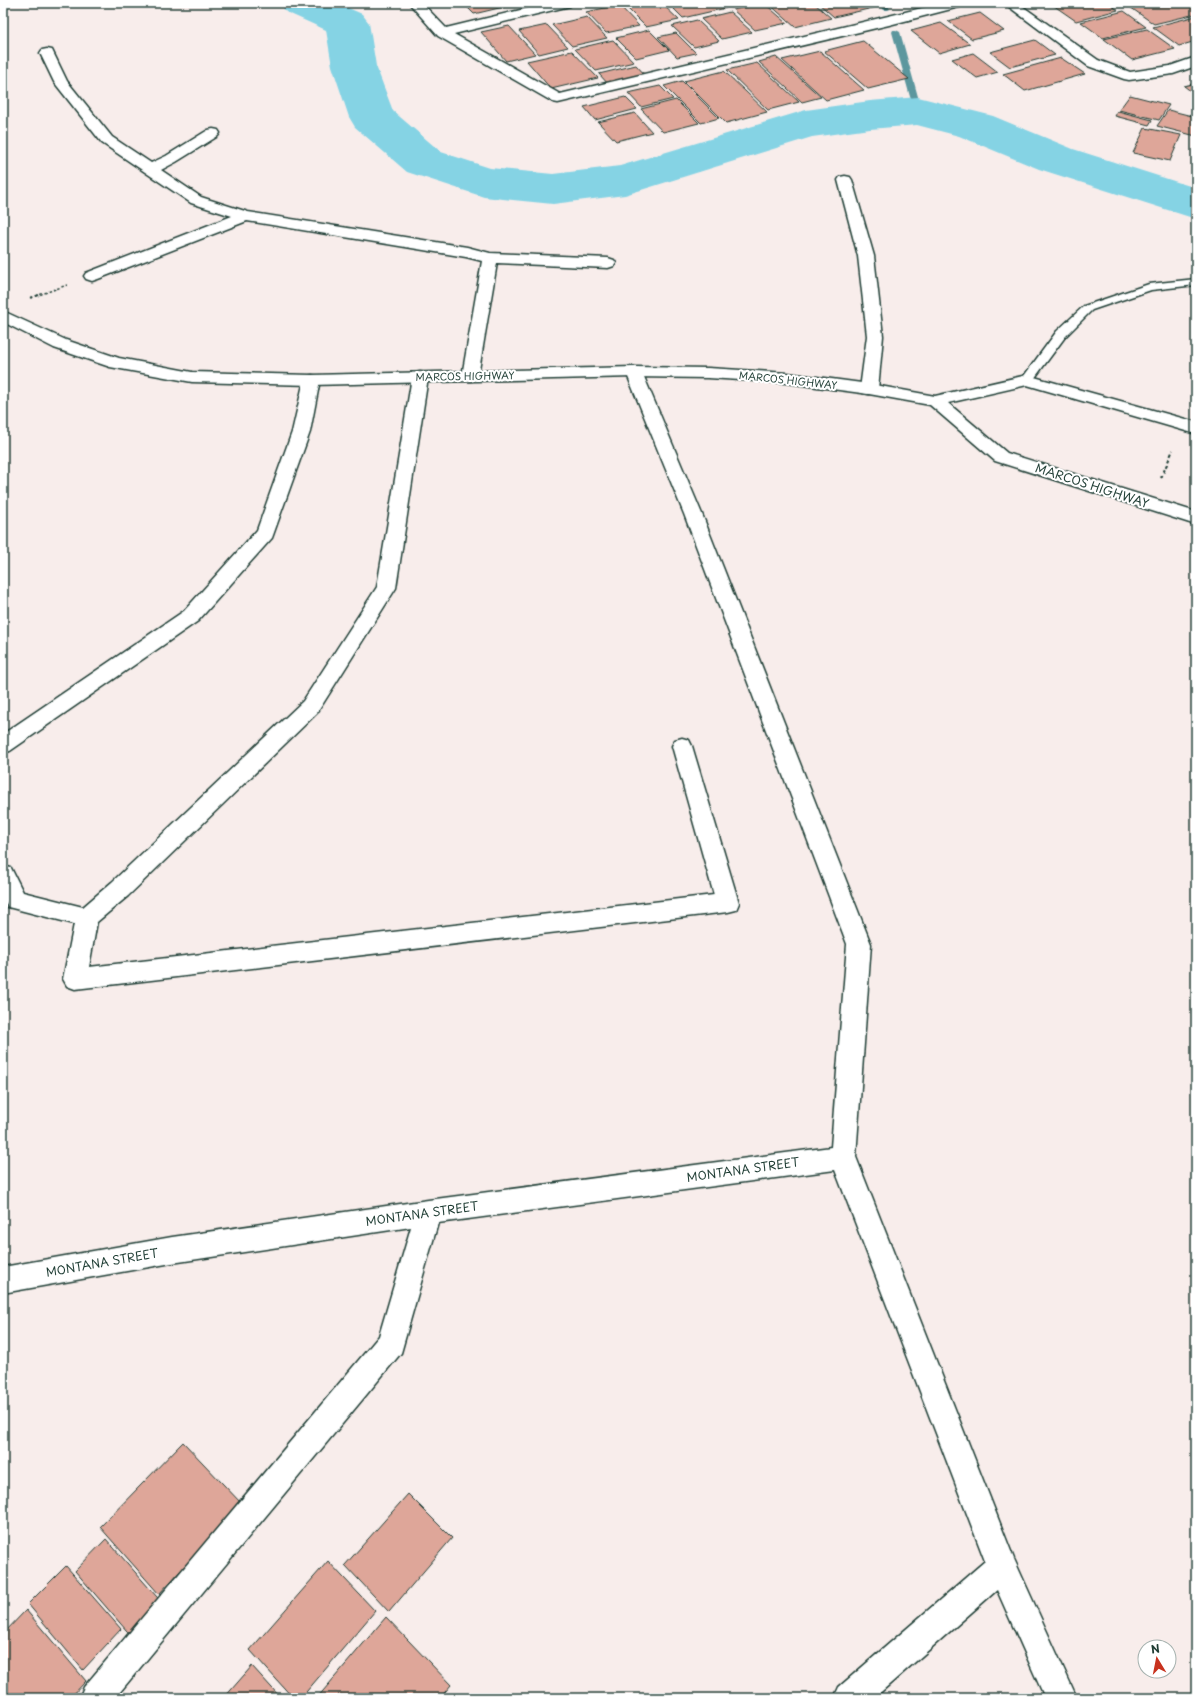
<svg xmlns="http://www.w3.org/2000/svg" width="1199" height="1701" viewBox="0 0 1199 1701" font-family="'Playpen Sans',sans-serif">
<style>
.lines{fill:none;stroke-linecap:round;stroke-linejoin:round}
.stream{fill:#5c979e;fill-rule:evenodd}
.river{fill:#85d3e4;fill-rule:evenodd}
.building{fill:#dea699;stroke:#1f3d34}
.service-casing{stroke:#1f3d34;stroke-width:3}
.minor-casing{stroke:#1f3d34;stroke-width:3}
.primary-casing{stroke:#1f3d34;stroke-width:3}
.path-far1{stroke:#1f3d34;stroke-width:1.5;stroke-dasharray:2.5 2;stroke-linecap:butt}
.path{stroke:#1f3d34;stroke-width:2;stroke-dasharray:3.5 2.5;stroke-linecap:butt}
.service{fill:#fff;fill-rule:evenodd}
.minor{fill:#fff;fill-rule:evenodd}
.primary{fill:#fff;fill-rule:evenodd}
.labels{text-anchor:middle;stroke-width:4;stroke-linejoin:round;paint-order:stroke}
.far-street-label{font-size:10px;fill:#1f3d34;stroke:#fff}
.street-label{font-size:12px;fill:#1f3d34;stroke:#fff}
</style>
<rect width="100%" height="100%" fill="#f8edeb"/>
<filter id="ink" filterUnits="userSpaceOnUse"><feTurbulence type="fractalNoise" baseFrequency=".025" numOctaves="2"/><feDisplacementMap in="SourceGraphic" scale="8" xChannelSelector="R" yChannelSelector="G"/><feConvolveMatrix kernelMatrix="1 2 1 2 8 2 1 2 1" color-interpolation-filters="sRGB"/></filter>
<g filter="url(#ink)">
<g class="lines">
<path class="stream" d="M878 3H886L890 9 888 10H884Z
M893 30H896L900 32 922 111 921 113H918L914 111 892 32Z"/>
<path class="river" d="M280 3H337L362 14 369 23 376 66 393 111 441 152 490 168 553 174 620 166 806 110 870 101 918 97 993 116 1073 149 1196 188V219L1039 169 959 136 917 125 870 129 812 137 625 195 553 204 484 197 407 172 355 127 349 117 332 66 326 30 286 12Z"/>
</g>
<path class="building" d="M463 3H520L474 14Z
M628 3H661L679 20 646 27 623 4Z
M668 3H720L726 8 683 18Z
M725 3H755L731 8Z
M764 3 787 23 755 30 733 10Z
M768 3H814L831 18 795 27Z
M818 3H872L877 7 834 17Z
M1050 3H1108L1118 10 1076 21Z
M1133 3H1192L1196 6V14L1154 24 1127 5Z
M619 5 639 26 606 33 586 12Z
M1124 11 1146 27 1103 38 1081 22Z
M730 12 752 32 722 39 701 19Z
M980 13 1004 31 972 39 948 21Z
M1196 16V41L1179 46 1153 27Z
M587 17 607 38 572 46 552 25Z
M697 20 719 41 694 47 672 26Z
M941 23 970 44 939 53 911 31Z
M547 25 568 47 539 54 519 31Z
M509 26 535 54 506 61 481 32Z
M1147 29 1175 49 1132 60 1104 39Z
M649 30 669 50 636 58 616 38Z
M676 33 696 53 677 57 658 37Z
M613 40 634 62 596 71 575 49Z
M1035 40 1055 55 1010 67 990 52Z
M863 41 909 79 868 89 824 51Z
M572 51 598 78 551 89 527 61Z
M820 51 864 90 826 100 782 60Z
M973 53 998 72 977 78 952 59Z
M776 57 821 97 802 102 759 62Z
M1061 58 1085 74 1025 91 1003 74Z
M757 63 799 102 768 110 727 70Z
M636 65 646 76 609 85 599 74Z
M724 71 767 112 726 123 684 81Z
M682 81 719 118 701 123 664 86Z
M1196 83V95L1184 86Z
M660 86 673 99 641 107 628 93Z
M1130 95 1169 105 1159 120 1119 110Z
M625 97 637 109 595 120 584 107Z
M676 100 699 123 663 132 641 109Z
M1168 110 1196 117V136L1157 126Z
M1118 111 1152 120 1149 125 1115 116Z
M635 113 652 132 616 141 598 122Z
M1145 128 1181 135 1170 161 1133 153Z
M183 1442 242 1504 159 1594 100 1527Z
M408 1494 452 1538 389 1612 345 1565Z
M106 1539 164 1605 133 1638 75 1571Z
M328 1561 375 1611 301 1698H293L250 1650Z
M66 1566 121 1629 83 1670 28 1604Z
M26 1610 86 1681 70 1698H3V1634Z
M386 1617 451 1685 440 1698H317Z
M252 1666 281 1698H224Z"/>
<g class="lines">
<defs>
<path id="service" d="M1196 279V285L1151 290 1092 310 1065 337 1031 383H1023L1021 380 1057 331 1084 306 1149 284Z"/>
<path id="minor" d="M409 3H422L446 28 549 3H571L570 6 454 34 560 94 943 3H964L963 6 889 25 558 103 553 102 438 36Z
M1004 3H1018L1098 60 1130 72 1170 66 1196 57V66L1173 74 1129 80 1124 79 1088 66Z
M47 49 52 50 67 81 112 137 151 163 166 156 208 130 213 129 218 130 220 133 218 136 176 162 161 170 201 197 248 212 467 247 490 253 608 258 614 260 616 263 614 266 608 268 497 263 478 376 476 380 470 381 464 380 462 376 482 261 466 257 247 221 98 279 92 281 86 279 84 276 86 273 232 216 191 203 102 143 54 82 40 53 42 50Z
M845 176 850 177 852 180 874 256 883 336 878 389 875 393 869 394 863 393 860 389 867 336 858 256 838 180 840 177Z
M634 367 640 368 642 372 702 514 871 944 856 1157 1014 1559 1077 1698H1045L997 1590 874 1698H834L839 1687 985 1561 835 1170 438 1223 401 1353 115 1698H79L84 1687 379 1336 411 1227 172 1263 3 1293V1267L172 1237 428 1200 831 1147 847 944 684 514 626 372 628 368Z
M420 372 426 373 428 377 396 588 317 713 128 896 97 922 89 967 714 895 672 746 675 740 682 738 689 740 692 746 739 903 736 910 728 912 75 989 67 986 63 979 74 924 8 907 3 897V866L11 868 23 892 83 907 112 882 303 701 377 587 412 377 414 373Z
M312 375 318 376 320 380 310 432 272 538 198 621 10 751 3 753V734L184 611 257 530 292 432 304 380 306 376Z"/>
<path id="primary" d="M3 311 66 340 119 358 192 372 312 375 634 367 708 368 787 373 869 384 935 396 1027 375 1196 422V434L1027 385 948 403 1007 453 1196 512V525L995 461 930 405 869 394 787 383 708 378 634 377 312 385 192 382 110 367 54 348 3 322Z"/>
</defs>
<use href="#service" class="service-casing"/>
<use href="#minor" class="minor-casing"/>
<use href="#primary" class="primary-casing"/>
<path class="path-far1" d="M36 296 67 285"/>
<path class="path" d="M30 298 39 295
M1161 478 1173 450"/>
<use href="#service" class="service"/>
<use href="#minor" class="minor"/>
<use href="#primary" class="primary"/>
</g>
</g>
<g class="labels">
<g class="far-street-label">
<text transform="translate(465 376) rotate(-1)" y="4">MARCOS HIGHWAY</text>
<text transform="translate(788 380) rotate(6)" y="4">MARCOS HIGHWAY</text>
</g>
<g class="street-label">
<text transform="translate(1092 486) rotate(18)" y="4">MARCOS HIGHWAY</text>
<text transform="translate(743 1170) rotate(-8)" y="4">MONTANA STREET</text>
<text transform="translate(422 1214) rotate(-8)" y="4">MONTANA STREET</text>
<text transform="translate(102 1263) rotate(-10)" y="4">MONTANA STREET</text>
</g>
</g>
<rect width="1199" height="1701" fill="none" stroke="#fff" stroke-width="16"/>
<rect x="8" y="8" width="1183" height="1685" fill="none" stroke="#1f3d34" stroke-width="1.5" filter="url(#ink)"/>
<g transform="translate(1157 1659) rotate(350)"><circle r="19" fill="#ffffff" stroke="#a5b1ae"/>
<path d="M0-3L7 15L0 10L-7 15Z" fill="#c8321e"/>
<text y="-6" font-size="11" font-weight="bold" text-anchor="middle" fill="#1f3d34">N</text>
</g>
</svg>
